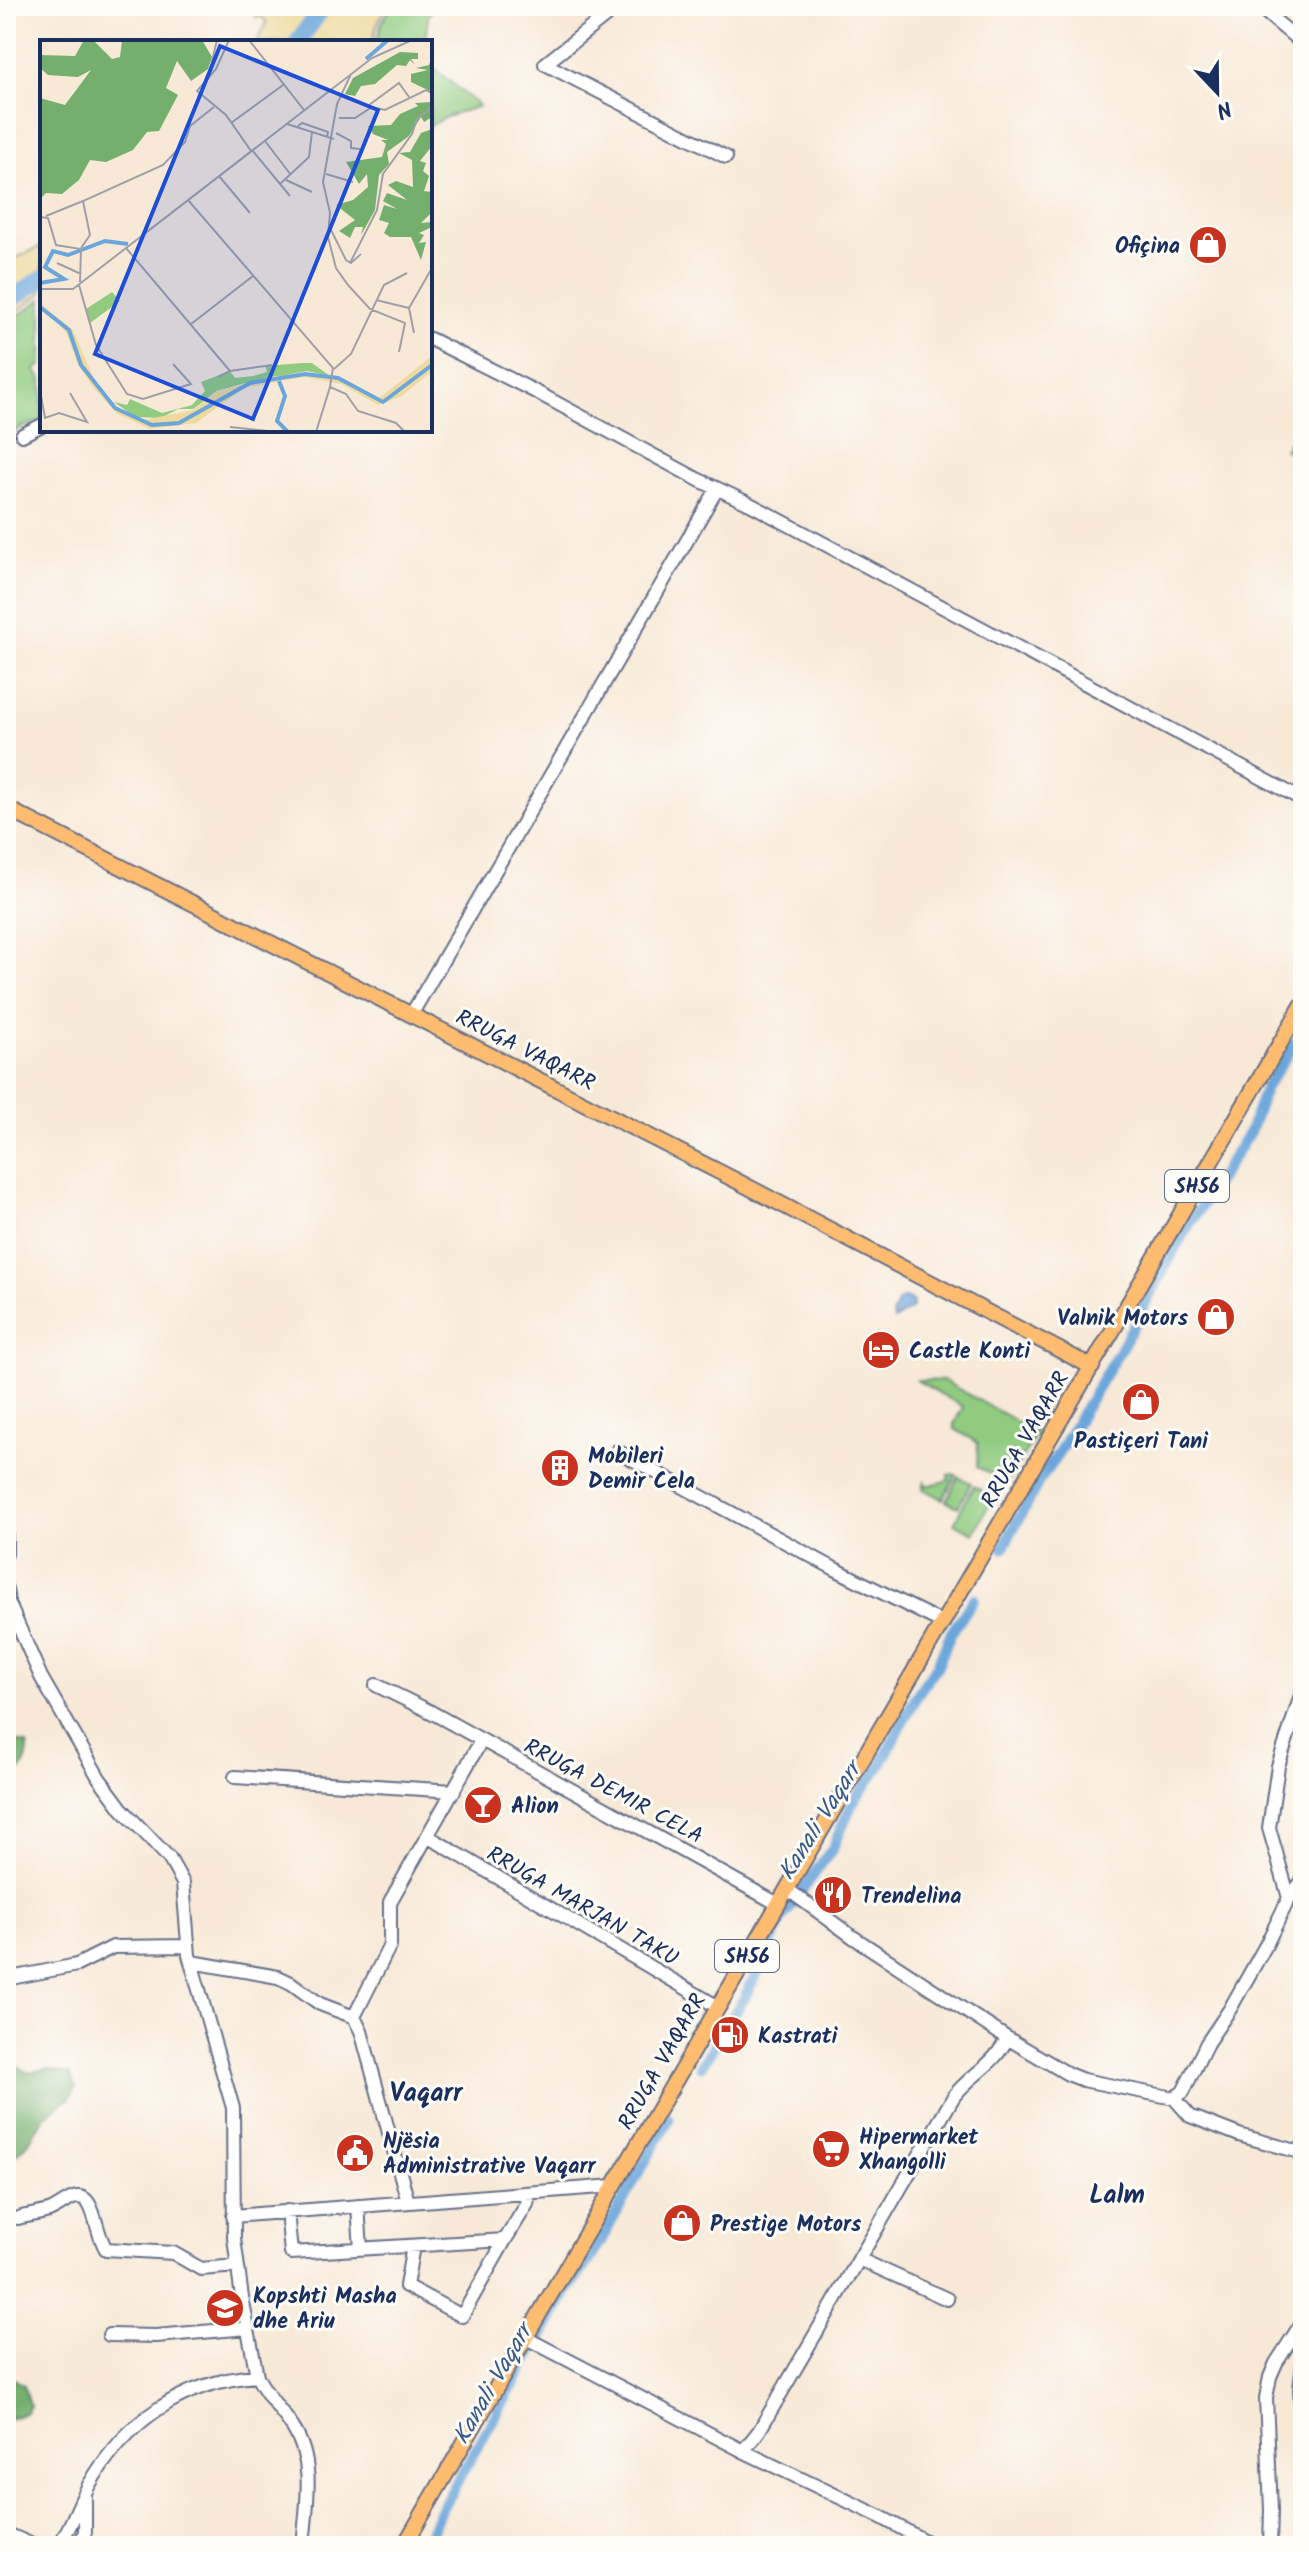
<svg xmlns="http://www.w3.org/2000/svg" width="1309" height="2552" viewBox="0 0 1309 2552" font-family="Kalam,sans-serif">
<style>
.green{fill:#90cb80;stroke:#567d6f;stroke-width:2}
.forest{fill:#74af6e;stroke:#486f66;stroke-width:2}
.sand{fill:#eeda9e;stroke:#84847e;stroke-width:2}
.water{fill:#6aa6db;stroke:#426a9c;stroke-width:2}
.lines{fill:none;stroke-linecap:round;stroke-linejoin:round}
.canal{stroke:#6aa6db;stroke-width:11}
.river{stroke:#6aa6db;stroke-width:18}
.minor-casing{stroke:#687088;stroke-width:16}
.major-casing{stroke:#687088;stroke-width:18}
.minor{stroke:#fff;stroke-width:12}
.major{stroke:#febc70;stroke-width:14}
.labels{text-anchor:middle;stroke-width:6;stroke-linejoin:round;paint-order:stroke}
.shield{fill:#fdfcf7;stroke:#5f6c8c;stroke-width:2}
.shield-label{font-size:20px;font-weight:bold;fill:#1b2f5e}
.poi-label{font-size:22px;font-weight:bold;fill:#1b2f5e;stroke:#fdfcf7;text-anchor:start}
.street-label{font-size:22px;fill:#1b2f5e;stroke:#fdfcf7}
.water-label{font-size:24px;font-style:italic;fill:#37598a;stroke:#fdfcf7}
.quarter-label{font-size:26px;font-weight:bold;fill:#1b2f5e;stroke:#fdfcf7}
.inset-river{fill:none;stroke:#6aa6db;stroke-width:4}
.inset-road{fill:none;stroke:#a09fa7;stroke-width:2}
.view{fill:#1d4ed8;fill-opacity:0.15;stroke:#1d4ed8;stroke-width:4}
.inset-edge{fill:none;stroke:#1b2f5e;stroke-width:4}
</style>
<rect width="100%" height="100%" fill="#fdfcf7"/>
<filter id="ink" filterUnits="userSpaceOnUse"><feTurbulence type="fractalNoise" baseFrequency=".0125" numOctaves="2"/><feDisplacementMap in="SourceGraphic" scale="16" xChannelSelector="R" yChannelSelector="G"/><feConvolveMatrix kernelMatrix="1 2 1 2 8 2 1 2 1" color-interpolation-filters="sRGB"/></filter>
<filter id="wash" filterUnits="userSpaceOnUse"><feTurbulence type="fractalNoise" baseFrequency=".006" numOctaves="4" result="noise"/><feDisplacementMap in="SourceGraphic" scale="32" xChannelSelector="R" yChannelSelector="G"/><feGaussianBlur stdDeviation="1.8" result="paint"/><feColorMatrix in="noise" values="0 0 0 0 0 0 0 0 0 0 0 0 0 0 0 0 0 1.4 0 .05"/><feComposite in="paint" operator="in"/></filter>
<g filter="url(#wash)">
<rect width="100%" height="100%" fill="#f8e9d7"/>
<path class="green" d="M392 6H433L428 17 425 42H377L381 24Z
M430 65 479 106 446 117 430 126Z
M42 299V365L35 370 42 379V420L20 428 6 440V324Z
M1303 419V459L1284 449Z
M916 1380 944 1381 1037 1433 1011 1478 1002 1480 977 1467 978 1443 955 1429 954 1424 963 1407Z
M953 1474 956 1475 943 1499 923 1489 925 1481 927 1486 949 1480 948 1475Z
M958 1477 971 1483 958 1507 946 1501Z
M973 1486 993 1497 974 1533 954 1523Z"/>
<path class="forest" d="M6 1739 27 1744C31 1760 19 1775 6 1783Z
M6 2057 26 2072 49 2069 70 2074 76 2087 69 2099 45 2116 26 2146 15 2155 6 2157Z
M6 2374 24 2385 30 2406 25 2413 6 2420Z"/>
<path class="sand" d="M258 6H388L377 24 373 42H257L267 22 262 17 256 18 253 12Z
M42 246V293L6 319V263Z"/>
<path class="water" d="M905 1298 913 1302 912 1308 894 1320 892 1315 898 1302Z"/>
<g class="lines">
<path class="canal" d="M1003 1548 1039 1481 1053 1462 1125 1341 1182 1236 1250 1131 1265 1088 1303 1031
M701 2066 745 1997 783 1917 832 1849 853 1802 880 1766 918 1693 937 1666 951 1633 974 1599
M424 2546 440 2511 569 2289 591 2258 669 2119"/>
<path class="river" d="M298 42 323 6
M6 302 42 279"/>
</g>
</g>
<g filter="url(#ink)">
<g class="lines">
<defs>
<path id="minor" d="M618 6 545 64 726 157
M1258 6 1303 44
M430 339 538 393 699 480 750 504 1303 800
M22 435 42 425
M411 1015 717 489
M617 1451 835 1569 943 1623
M6 1535V1554
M6 1589 8 1602 41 1677 99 1778 122 1809 169 1858 183 1883 189 1955 233 2108 234 2238 242 2298 257 2376C266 2396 282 2410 293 2428 316 2463 306 2507 303 2546
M376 1685 431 1712 778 1904
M235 1777 454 1791
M429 1837 718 2007
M787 1889 853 1937 1007 2038 1068 2074 1083 2080 1174 2098 1190 2116 1239 2135 1303 2153
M1289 1898 1303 1880
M192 1962 278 1977 291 1983 320 2004 354 2017 361 2031 408 2202
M6 1979 77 1965 113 1947 188 1946
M354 2017 390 1945V1902L481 1741
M1174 2098 1183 2092 1207 2043 1230 2009 1266 1945 1289 1898 1269 1828 1278 1766 1303 1689
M358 2206 361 2249
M287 2211 291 2253 505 2240 527 2204 529 2193
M233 2216 614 2186
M18 2218C29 2215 39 2214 49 2211 63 2206 81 2184 91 2208 97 2221 98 2236 106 2249L173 2253 201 2269 237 2266
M413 2246 406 2286 462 2316 505 2240
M861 2260 947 2299
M109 2335 156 2336 248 2328
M526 2338 743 2451 879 2516 934 2546
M1303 2363 1300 2388 1303 2448
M743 2451 759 2431 954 2096C972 2073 995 2065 1007 2038
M6 2537 12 2536 35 2546
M58 2546C71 2528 78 2505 89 2485 126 2421 183 2381 257 2376
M79 2546 85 2532V2496
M1270 2546 1271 2510 1266 2398 1270 2377 1276 2363 1303 2321"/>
<path id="major" d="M6 808 737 1181 1092 1367
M404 2546 1303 1004"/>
</defs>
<use href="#minor" class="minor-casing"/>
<use href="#major" class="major-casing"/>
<use href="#minor" class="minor"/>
<use href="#major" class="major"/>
</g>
</g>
<defs>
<symbol id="shop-disc" viewBox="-11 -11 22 22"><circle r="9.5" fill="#c8321e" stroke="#fdfcf7"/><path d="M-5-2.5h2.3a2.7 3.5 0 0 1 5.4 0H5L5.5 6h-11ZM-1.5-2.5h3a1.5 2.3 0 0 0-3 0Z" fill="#fff"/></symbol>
<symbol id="hotel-disc" viewBox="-11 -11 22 22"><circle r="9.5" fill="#c8321e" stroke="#fdfcf7"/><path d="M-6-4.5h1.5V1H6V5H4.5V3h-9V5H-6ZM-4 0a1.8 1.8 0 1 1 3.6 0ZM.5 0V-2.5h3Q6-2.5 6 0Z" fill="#fff"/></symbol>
<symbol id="building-disc" viewBox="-11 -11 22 22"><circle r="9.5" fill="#c8321e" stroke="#fdfcf7"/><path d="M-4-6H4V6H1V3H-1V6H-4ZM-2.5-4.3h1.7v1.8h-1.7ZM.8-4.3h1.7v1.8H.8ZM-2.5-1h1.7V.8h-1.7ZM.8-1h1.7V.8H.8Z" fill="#fff"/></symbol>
<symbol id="bar-disc" viewBox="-11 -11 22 22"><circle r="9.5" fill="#c8321e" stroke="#fdfcf7"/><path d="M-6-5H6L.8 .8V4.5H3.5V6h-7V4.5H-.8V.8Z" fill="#fff"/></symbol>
<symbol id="restaurant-disc" viewBox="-11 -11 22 22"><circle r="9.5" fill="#c8321e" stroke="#fdfcf7"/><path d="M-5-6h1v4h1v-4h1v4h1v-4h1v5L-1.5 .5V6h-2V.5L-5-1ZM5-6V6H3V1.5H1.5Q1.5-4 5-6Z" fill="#fff"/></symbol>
<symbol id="fuel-disc" viewBox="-11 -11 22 22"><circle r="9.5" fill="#c8321e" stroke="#fdfcf7"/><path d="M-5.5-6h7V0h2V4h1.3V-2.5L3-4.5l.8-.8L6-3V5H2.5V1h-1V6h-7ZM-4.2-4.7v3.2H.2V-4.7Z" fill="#fff"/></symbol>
<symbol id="supermarket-disc" viewBox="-11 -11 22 22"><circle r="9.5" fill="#c8321e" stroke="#fdfcf7"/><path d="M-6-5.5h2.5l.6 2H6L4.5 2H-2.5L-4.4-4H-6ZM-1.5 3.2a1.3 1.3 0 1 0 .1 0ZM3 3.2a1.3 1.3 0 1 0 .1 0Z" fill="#fff"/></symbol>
<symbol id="civic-disc" viewBox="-11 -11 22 22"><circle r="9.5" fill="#c8321e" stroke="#fdfcf7"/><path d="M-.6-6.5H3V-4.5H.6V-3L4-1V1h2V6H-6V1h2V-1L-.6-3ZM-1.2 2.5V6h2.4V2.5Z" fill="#fff"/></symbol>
<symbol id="school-disc" viewBox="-11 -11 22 22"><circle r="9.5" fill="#c8321e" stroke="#fdfcf7"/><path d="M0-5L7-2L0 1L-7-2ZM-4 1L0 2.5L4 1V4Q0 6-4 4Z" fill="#fff"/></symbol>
</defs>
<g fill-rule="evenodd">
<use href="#shop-disc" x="1186" y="223" width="44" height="44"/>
<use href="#shop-disc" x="1194" y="1295" width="44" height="44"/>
<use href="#hotel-disc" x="859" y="1328" width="44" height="44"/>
<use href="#shop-disc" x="1119" y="1380" width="44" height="44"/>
<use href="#building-disc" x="538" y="1446" width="44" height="44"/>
<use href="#bar-disc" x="461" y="1783" width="44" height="44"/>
<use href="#restaurant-disc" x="811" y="1873" width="44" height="44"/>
<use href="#fuel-disc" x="708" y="2013" width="44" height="44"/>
<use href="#supermarket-disc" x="809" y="2127" width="44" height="44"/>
<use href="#civic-disc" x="333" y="2131" width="44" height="44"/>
<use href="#shop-disc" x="660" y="2201" width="44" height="44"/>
<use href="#school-disc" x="203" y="2286" width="44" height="44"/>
</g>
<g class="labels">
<g class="shield">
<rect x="1165" y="1170" width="64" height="32" rx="6"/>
<rect x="715" y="1940" width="64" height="32" rx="6"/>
</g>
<g class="shield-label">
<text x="1197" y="1193">SH56</text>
<text x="747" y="1963">SH56</text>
</g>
<g class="poi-label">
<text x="1180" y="253" text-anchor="end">Ofiçina</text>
<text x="1188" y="1325" text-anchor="end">Valnik Motors</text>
<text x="909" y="1358">Castle Konti</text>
<text x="1141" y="1448" text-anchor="middle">Pastiçeri Tani</text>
<text x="588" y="1463">Mobileri<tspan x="588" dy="25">Demir Cela</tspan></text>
<text x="511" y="1813">Alion</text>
<text x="861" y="1903">Trendelina</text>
<text x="758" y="2043">Kastrati</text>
<text x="859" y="2144">Hipermarket<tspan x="859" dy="25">Xhangolli</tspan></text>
<text x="383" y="2148">Njësia<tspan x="383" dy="25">Administrative Vaqarr</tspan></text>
<text x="710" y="2231">Prestige Motors</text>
<text x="253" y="2303">Kopshti Masha<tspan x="253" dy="25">dhe Ariu</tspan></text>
</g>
<g class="street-label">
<text transform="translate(526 1049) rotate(27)" y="8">RRUGA VAQARR</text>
<text transform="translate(1024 1439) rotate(-60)" y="8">RRUGA VAQARR</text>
<text transform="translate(614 1790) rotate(28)" y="8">RRUGA DEMIR CELA</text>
<text transform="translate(583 1905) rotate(30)" y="8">RRUGA MARJAN TAKU</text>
<text transform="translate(661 2061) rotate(-60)" y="8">RRUGA VAQARR</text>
</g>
<g class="water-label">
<text transform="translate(819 1821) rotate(-58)" y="8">Kanali Vaqarr</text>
<text transform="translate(492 2384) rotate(-60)" y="8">Kanali Vaqarr</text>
</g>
<g class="quarter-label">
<text x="426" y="2101">Vaqarr</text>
<text x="1117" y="2203">Lalm</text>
</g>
</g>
<g transform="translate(40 40)">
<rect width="392" height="392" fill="#f8e9d7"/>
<path d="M72 252 80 261 50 283 46 269ZM262 323H272L290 336 267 331 209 342 177 351 153 369H138L121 378 95 377 74 362 87 365 90 359 122 373 152 365 165 351 161 342 190 331 195 338 213 336 227 332 225 326Z" fill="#90cb80"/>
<path d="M44 0H53L72 19 80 17 82 0H162L172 17 168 29 151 41 137 21 126 48 138 55 119 91 107 92 93 110 66 122 50 120 39 140 22 154 6 153 0 159V58L25 65 51 30 38 37 8 35 0 28V15L35 16ZM360 12 378 13V19H371L375 25 370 20 366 26 357 25 335 44 321 46 315 56 305 54 313 38ZM392 16V52L371 42V34L388 30 376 28 389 25ZM392 62V77L384 82 381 77 369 96 347 112 349 124 339 135 335 170 321 195 323 187H315L310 198 299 191 315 180 296 165 313 160 328 147 327 134 319 144 306 122 342 117 346 104 341 100H348L333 94 328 86 351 85 360 74 378 66 375 63ZM392 89V106L380 121 386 123 383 131 389 136 384 151 392 152V172L381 183 391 182 392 187 379 193 384 195 379 203 386 202 381 220 371 197H350L344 193 349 183 339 180 344 165 357 169 343 161 347 153 367 160 348 145 356 141 373 147 372 120 359 113 370 112 381 93Z" fill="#74af6e"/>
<path d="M0 263 33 290 57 346 79 370 104 380 153 370 177 351 235 336 295 335 338 359 392 316V331L362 356 338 365 301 344 264 337 204 348 156 383 110 389 76 373 53 347 37 323 27 294Z" fill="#eeda9e"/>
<path class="inset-river" d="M326 19 348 0M0 243 24 239 5 227 13 211 28 215 65 201 88 204M0 267 29 290 41 325 75 368 112 385 139 383 210 343 265 334 298 338 343 362 392 325M239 341 245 356 237 381 248 392"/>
<path class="inset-road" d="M189 0 176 29 157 51 186 75 211 111M209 0 264 70M170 30 177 0M311 34 297 64 283 142 290 173 288 197 296 228 308 245 330 269 365 283 359 312M329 65 359 43 369 57M299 78H315L332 67 345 70 386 50 392 53M191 83 243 45M247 84 294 99M257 87 262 83 288 92 287 97M296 93 311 101V108L320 109M225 101 251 135M212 110 250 156M286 134 313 142M179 136 210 173M246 140 272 152M240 144 269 117 272 92M148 160 293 328 290 347 306 354 318 371 356 383 365 392M6 176 43 161M0 177 8 178 16 205 41 209 40 242M290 188 306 220 311 223 321 214M41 208 50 195 43 161 123 125 145 102 150 86 174 67M86 208 190 331 178 337M17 223 41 234M310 223 337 170 343 134 372 94 377 79 392 67M39 245 56 305 87 354 103 359 151 344 133 324M0 249H33L332 18 372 0M336 260 369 268 392 228M369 268 374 293M151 284 213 236M294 329 311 314 344 245 367 233M190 331 232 325M0 350 5 378 19 373 47 382 30 353M190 387 237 392M276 392 290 347"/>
<path class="view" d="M180 6 338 70 213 379 55 314Z"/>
<rect width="392" height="392" class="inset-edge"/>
</g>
<rect width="1309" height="2552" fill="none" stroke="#fdfcf7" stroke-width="32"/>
<g transform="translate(1217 92) rotate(158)" stroke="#fdfcf7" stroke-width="6" paint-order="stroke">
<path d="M0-6L14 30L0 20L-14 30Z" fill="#1b2f5e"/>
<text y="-12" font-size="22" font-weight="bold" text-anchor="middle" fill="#1b2f5e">N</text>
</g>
</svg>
